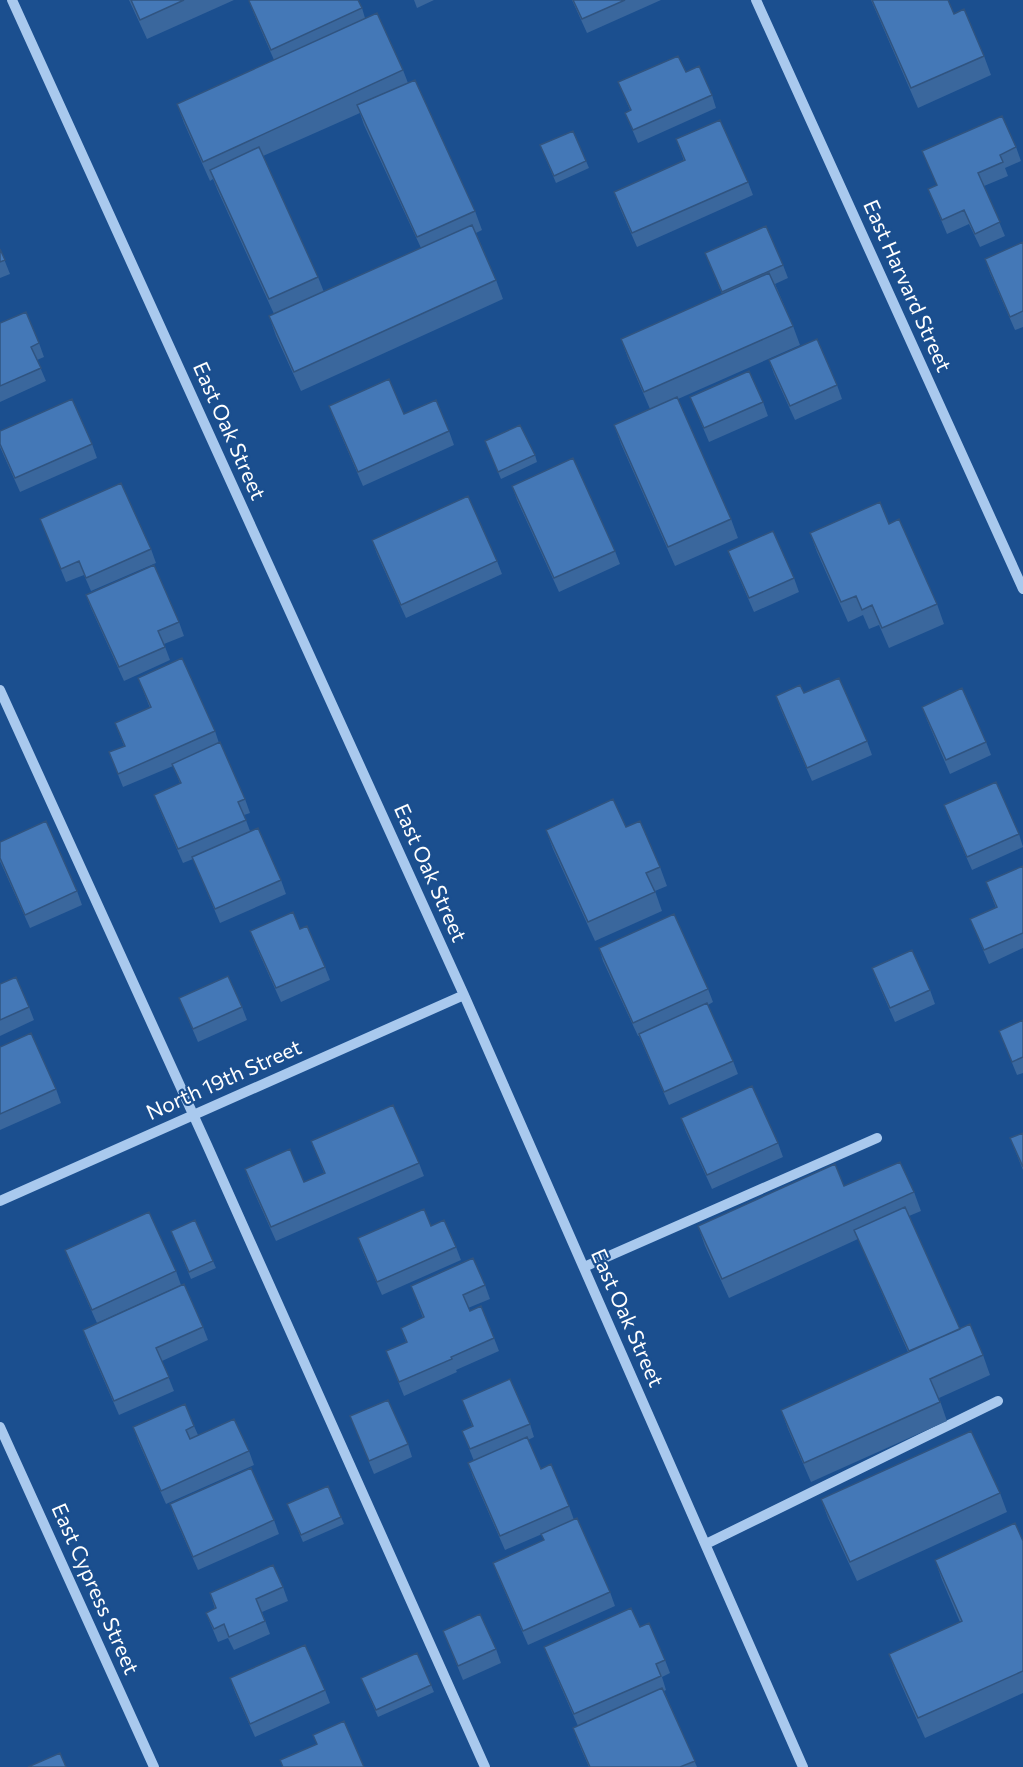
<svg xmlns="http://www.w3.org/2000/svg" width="1023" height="1767" viewBox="0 0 1023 1767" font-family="Commissioner,sans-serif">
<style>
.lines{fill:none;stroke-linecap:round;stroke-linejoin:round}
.minor{stroke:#a9c9ee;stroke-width:10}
.wall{fill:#3a679d;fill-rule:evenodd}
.building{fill:#4478b7;stroke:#305480;stroke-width:1.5}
.labels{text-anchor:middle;stroke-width:4.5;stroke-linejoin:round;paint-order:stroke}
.street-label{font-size:21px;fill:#fff;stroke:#1b4f8f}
</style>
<rect width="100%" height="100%" fill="#1b4f8f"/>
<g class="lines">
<path class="minor" d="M12 0 464 995 803 1767
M756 0 1023 589
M0 690 207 1145 485 1767
M0 1201 464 995
M584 1267 877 1138
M0 1427 154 1767
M706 1544 998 1401"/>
</g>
<path class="wall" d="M129 0H234L147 39Z
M414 0H434L417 8Z
M572 0H661L587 33Z
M871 0H948L954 14 984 56 991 75 918 108Z
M249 1 362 8 365 18 403 70 408 83 475 211 482 230 476 233 496 280 503 299 301 391 276 336 269 316 274 314 217 189 213 179 210 181 184 123 177 104 274 60 254 14ZM360 113 364 125 421 248 324 292 318 277 263 156Z
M686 72 712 95 716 108 638 143 625 113 630 110 618 82Z
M676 139 748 182 753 195 637 247 619 206 614 192 684 161Z
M540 145 586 161 589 168 556 183Z
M1016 147 1021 161 1005 168 1008 176 984 186 1005 236 980 247 969 224 947 234 928 189 937 185 922 151Z
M1023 242V327L1015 330 990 273 985 259Z
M0 249 10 274 0 278Z
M705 253 783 265 788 278 775 284 793 326 800 345 678 399 731 519 738 538 675 566 621 444 614 425 650 409 628 358 621 339 722 294Z
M0 323 39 343 44 357 37 360 46 381 0 402Z
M769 360 837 385 842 399 795 420 774 374Z
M690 397 763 402 768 416 709 442Z
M329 406 404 414 449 431 454 445 363 486 334 419Z
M0 431 92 444 97 458 20 492 0 447Z
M485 441 535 455 537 462 501 479Z
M512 486 615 551 620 564 559 592 517 500Z
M40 519 151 549 156 563 91 591 84 575 66 582Z
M889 524 937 604 944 624 889 648 879 625 869 629 863 615 848 622 817 552 810 533Z
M372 540 497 561 502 574 406 618 377 554Z
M728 551 794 578 799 592 754 612 733 564Z
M86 595 179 622 184 636 164 644 170 660 124 681 91 608Z
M138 678 215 731 219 743 245 799 250 813 244 815 250 831 281 880 286 894 220 923 193 859 183 863 159 808 154 795 180 783 173 766 123 787 109 752 124 746 115 723 150 708Z
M804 693 867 741 872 755 812 781 781 710 776 696Z
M922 707 986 742 991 755 950 774 927 720Z
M944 805 1019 834 1023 847 972 870 949 818Z
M626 827 660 867 667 886 655 891 662 911 595 941 553 849 546 830Z
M0 842 77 891 82 905 30 928 0 861Z
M1023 866V948L989 964 970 919 996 908 986 882Z
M300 929 325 967 330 980 281 1002 255 944 250 931Z
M599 948 708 989 713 1002 708 1005 733 1061 738 1074 669 1105 639 1036H638L603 961Z
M872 968 930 990 935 1004 895 1022 877 981Z
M0 984 29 1007 34 1020 0 1036Z
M179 998 242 1007 247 1020 198 1042Z
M1023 1020V1073L1017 1075 999 1031Z
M0 1047 56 1089 61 1103 0 1130Z
M681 1118 778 1143 783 1157 712 1189 686 1132Z
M1023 1133V1170L1010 1138Z
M311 1141 419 1163 424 1176 276 1241 250 1183 245 1169 304 1182 324 1173Z
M844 1186 914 1192 921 1211 909 1216 960 1329 983 1355 990 1375 939 1398 947 1421 811 1482 788 1429 781 1410 908 1352 858 1239 729 1298 705 1246 698 1226Z
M431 1226 456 1247 461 1260 382 1295 363 1252 358 1238Z
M171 1231 213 1261 216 1268 191 1279Z
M65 1250 176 1271 181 1285 97 1323 70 1263Z
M485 1285 490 1299 468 1308 470 1311 494 1338 499 1351 456 1370 457 1372 404 1396 386 1351 406 1342 401 1328 423 1318 411 1286Z
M203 1327 208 1340 162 1361 174 1391 119 1415 88 1344 83 1330Z
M462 1400 530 1424 534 1437 528 1440 541 1469 569 1506 574 1520 610 1592 615 1606 528 1645 498 1576 493 1563 544 1540 570 1522 505 1550 473 1477 468 1463 474 1461 462 1431 472 1426Z
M350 1416 408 1444 412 1457 374 1474Z
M194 1426 198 1435 249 1451 254 1465 166 1504 138 1441 133 1427Z
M1000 1493 1007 1512 857 1581 828 1518 821 1499Z
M170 1504 274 1520 279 1534 198 1570 175 1518Z
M287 1504 341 1517 344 1524 303 1542Z
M1023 1541V1693L925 1738 896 1673 889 1654 960 1622 942 1580 935 1560Z
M283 1587 288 1601 262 1612 270 1634 234 1650 228 1638 218 1642 206 1613 215 1609 210 1593Z
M640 1627 665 1660 670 1673 662 1677 666 1690 664 1691 697 1767H589L578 1742 573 1728 578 1726 549 1660 544 1647Z
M443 1631 496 1649 501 1663 463 1680Z
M230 1678 325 1690 330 1703 255 1737 235 1692Z
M361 1678 431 1685 434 1692 378 1717Z"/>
<path class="building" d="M131 0H184L140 20Z
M250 0H358L362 8 271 50 249 1Z
M573 0H625L582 19Z
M872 0H948L954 14 964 9 984 56 911 88Z
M377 13 403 70 203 162 177 104Z
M678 56 686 72 699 66 712 95 633 130 625 113 631 110 618 82Z
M415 80 475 211 417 237 357 105Z
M1002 116 1016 147 1000 155 1003 162 978 173 1000 222 975 234 964 210 942 220 928 189 937 185 922 151Z
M720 120 748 182 632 233 614 192 685 160 676 139Z
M573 131 586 161 554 176 540 145Z
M259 147 318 277 269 299 210 170Z
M472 225 496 280 294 372 269 316Z
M766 226 783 265 722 292 705 253Z
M1023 242V311L1010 317 985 259Z
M0 249 5 260 0 262Z
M769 273 793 326 644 392 621 339Z
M26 312 39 343 31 347 41 368 0 386V323Z
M817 339 837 385 790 406 769 360Z
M749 371 763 402 704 428 690 397Z
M389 379 404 414 436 400 449 431 358 472 329 406Z
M677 397 731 519 668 547 614 425Z
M72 399 92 444 15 478 0 444V431Z
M520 425 535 455 498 472 485 441Z
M573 458 615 551 554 578 512 486Z
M121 483 151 549 86 578 79 561 61 569 40 519Z
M468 496 497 561 401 605 372 540Z
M880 502 889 524 899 519 937 604 882 628 872 605 862 610 856 596 841 602 810 533Z
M773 531 794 578 749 598 728 551Z
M154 565 179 622 158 631 165 647 119 667 86 595Z
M182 658 215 731 118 774 109 752 125 746 115 723 151 707 138 678Z
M839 678 867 741 807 768 776 696 800 685 804 693Z
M962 688 986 742 946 760 922 707Z
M220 742 245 799 238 802 246 820 178 849 154 795 181 783 172 764Z
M996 782 1019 834 967 857 944 805Z
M613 799 626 827 640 821 660 867 646 873 655 892 588 922 546 830Z
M46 821 77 891 25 915 0 858V842Z
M258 828 281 880 215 909 192 857Z
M1023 866V933L984 950 970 919 997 907 986 882Z
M293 912 300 929 307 926 325 967 276 988 250 931Z
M674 914 708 989 633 1023 599 948Z
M912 950 930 990 890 1008 872 968Z
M228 976 242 1007 193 1029 179 998Z
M16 977 29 1007 0 1020V984Z
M707 1003 733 1061 664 1092 639 1034Z
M1023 1020V1057L1012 1062 999 1031Z
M31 1033 56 1089 0 1114V1047Z
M752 1086 778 1143 707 1175 681 1118Z
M393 1105 419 1163 271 1227 245 1169 290 1149 304 1182 325 1173 311 1141Z
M1023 1133V1167L1010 1138Z
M900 1162 914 1192 722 1279 698 1226 835 1164 844 1186Z
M905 1207 960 1329 909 1351 854 1230Z
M424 1209 431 1226 444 1220 456 1247 377 1282 358 1238Z
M149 1212 176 1271 92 1310 65 1250Z
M195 1220 213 1261 189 1272 171 1231Z
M473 1258 485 1285 463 1295 470 1311 481 1306 494 1338 451 1357 452 1359 399 1382 386 1351 407 1342 401 1328 424 1317 411 1286Z
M184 1284 203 1327 156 1348 169 1377 114 1401 83 1330Z
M970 1324 983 1355 930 1379 940 1402 804 1463 781 1410Z
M510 1379 530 1424 470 1449 462 1431 473 1426 462 1400Z
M388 1400 408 1444 369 1461 350 1416Z
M185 1404 194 1426 186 1430 190 1439 234 1419 249 1451 161 1491 133 1427Z
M971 1431 1000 1493 850 1562 821 1499Z
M527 1437 541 1469 551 1464 569 1506 500 1536 468 1463Z
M251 1468 274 1520 193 1557 170 1504Z
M328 1486 341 1517 301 1535 287 1504Z
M577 1518 610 1592 523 1631 493 1563 544 1540 541 1534Z
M1015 1523 1023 1541V1671L918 1718 889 1654 962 1621 935 1560Z
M273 1565 283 1587 256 1599 265 1621 229 1637 224 1624 214 1629 206 1613 216 1608 210 1593Z
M631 1608 640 1627 649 1623 665 1660 656 1664 661 1676 574 1714 544 1647Z
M480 1614 496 1649 458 1666 443 1631Z
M305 1645 325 1690 250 1724 230 1678Z
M417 1653 431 1685 376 1710 361 1678Z
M662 1688 695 1761 680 1767H590L573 1728Z
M344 1721 364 1767H283L280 1760 317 1744 313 1735Z
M60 1753 66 1767H28Z"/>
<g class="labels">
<g class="street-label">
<text transform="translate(907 286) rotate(66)" y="7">East Harvard Street</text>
<text transform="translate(229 431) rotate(66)" y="7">East Oak Street</text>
<text transform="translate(430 873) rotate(66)" y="7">East Oak Street</text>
<text transform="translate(224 1080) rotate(-24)" y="7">North 19th Street</text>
<text transform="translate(627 1318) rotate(66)" y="7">East Oak Street</text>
<text transform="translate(95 1589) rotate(66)" y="7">East Cypress Street</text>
</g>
</g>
</svg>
